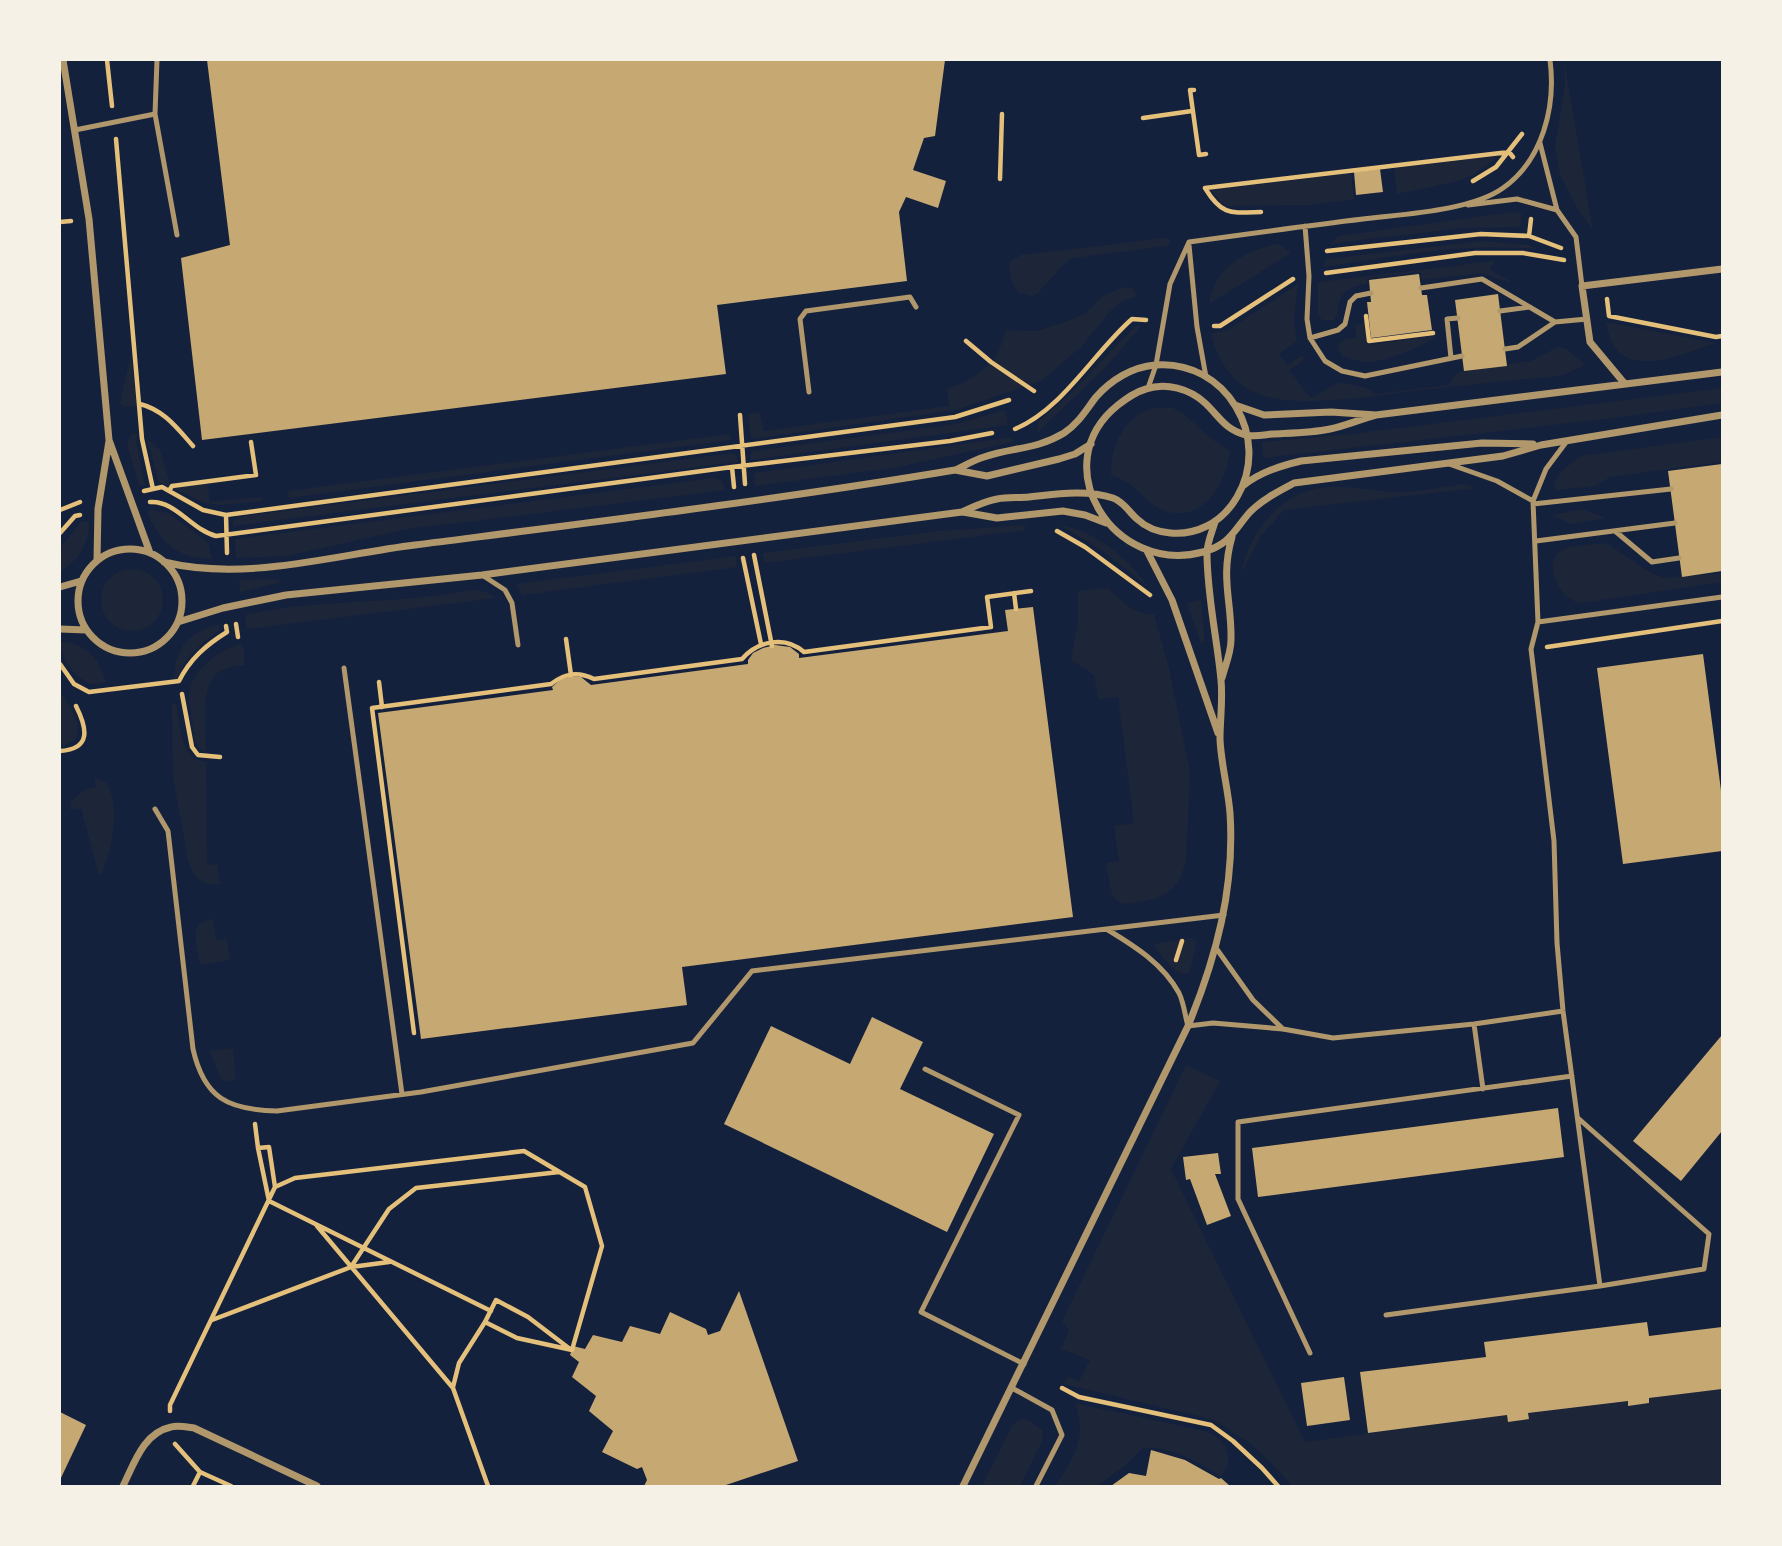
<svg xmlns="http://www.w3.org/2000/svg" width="1782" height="1546" viewBox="0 0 1782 1546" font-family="'Public Sans',sans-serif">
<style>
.green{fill:#1d2539}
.building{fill:#c6a872}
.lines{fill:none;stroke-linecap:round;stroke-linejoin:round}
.path{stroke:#e5c07b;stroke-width:4.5}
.service{stroke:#b1986c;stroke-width:5}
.minor{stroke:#b1986c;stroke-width:7}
</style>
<rect width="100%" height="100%" fill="#14213d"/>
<path class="green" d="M1564 60 1593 230 1577 208 1560 175 1555 146 1565 87Z
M1501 155 1473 175 1458 181 1397 194 1394 168Z
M1351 173 1354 199 1309 205 1227 206 1220 201 1212 190Z
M1513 212 1522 214 1520 226 1517 227 1462 228 1329 244 1339 236Z
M1166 238 1171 241 1167 246 1073 258 1065 263 1038 293 1032 296 1019 293 1011 281 1009 262 1021 255Z
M1482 241 1529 245 1536 249C1465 242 1393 257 1323 267L1326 259Z
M1279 244 1291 253 1209 304C1213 268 1247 249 1279 244Z
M1495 261 1490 270 1510 281V283L1482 273 1422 280 1421 272 1367 278V284C1355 286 1342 289 1339 303 1337 311 1339 313 1334 320H1322L1318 314V282Z
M1298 284 1294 321 1297 341 1279 354 1287 365 1301 356 1304 357 1303 361 1289 370 1311 398 1339 382 1367 388 1376 394 1448 385 1456 374 1464 370 1531 361 1558 347 1567 349 1585 365 1563 375C1519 380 1474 384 1430 389 1385 394 1298 410 1259 394 1232 384 1217 359 1211 333L1228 330Z
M1124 287 1132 288 1138 296 1123 301 1110 311 1082 346 1041 381 956 410 751 439 748 414 760 413 764 431 949 406 947 388C967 384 988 370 998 352 1002 345 1003 337 1006 330L1036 331 1062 323 1085 314 1103 296Z
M1606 322 1715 343C1687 352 1632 379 1612 343 1609 337 1608 329 1606 322Z
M1364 324 1367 345 1436 335C1428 346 1384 361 1370 362 1361 362 1351 359 1342 356L1338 348 1339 343 1345 339 1357 338 1355 325Z
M1135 326H1141L1106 367 1038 432V422L1072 392Z
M131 354 137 406 125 407 120 403Z
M1722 388V403L1613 418 1263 458 1262 442 1351 434Z
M1173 408C1195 419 1207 440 1230 450 1227 487 1197 531 1155 506 1146 501 1142 494 1135 488 1128 482 1120 478 1111 475 1110 450 1123 416 1151 409 1158 407 1166 408 1173 408Z
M1005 410 1008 425 751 460 750 455 753 451 956 424Z
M132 433 137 434 136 441 145 485 139 486 127 444Z
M730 434 731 440 289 498 288 491Z
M1012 437 1013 442 893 468 755 486 754 473Z
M1722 437V462L1610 477 1596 486 1557 490 1554 485 1560 472 1581 456Z
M147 439 160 450 171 487 207 482 210 502 262 497 263 501 220 505 205 503 159 482Z
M733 453 737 456V462L233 526V521L244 516Z
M713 478 721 480 726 490 407 529 287 556 236 558 235 539Z
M1464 484 1476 488 1284 510 1260 537 1241 574C1248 535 1278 495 1319 488 1344 484 1370 491 1394 492 1417 493 1441 487 1464 484Z
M1584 509 1606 518 1571 524 1553 515Z
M152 510 168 513 205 540 209 545 212 559C176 558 161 543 147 512Z
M81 522H89C89 544 79 561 60 571V548Z
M1059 524C1097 533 1127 556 1148 587L1104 552Z
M1025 525V530L764 563 763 553 939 531Z
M1606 543 1651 573 1665 578 1722 573V582L1581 603C1561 601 1541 565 1561 551 1572 544 1594 545 1606 543Z
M736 556 737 567 522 595 516 584Z
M101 600a31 31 0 1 1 62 0a31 31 0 1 1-62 0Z
M274 579 282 582 240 592 239 580Z
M1108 588C1123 602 1133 615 1154 614L1169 668 1190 771 1186 860C1178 897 1157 901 1122 904L1112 896 1106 863 1119 861 1114 826 1134 823 1118 697 1098 699 1094 675 1071 660 1078 621V591Z
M474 590 487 592 496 598 247 629 245 615C298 603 350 603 403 599 427 598 451 593 474 590Z
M1201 600 1205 641 1201 644 1187 603Z
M219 624 220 630C201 644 185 656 178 678H174C176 645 188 634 219 624Z
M60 642C85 642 100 659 106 682 100 683 94 685 89 683 75 678 59 655 60 642Z
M243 644 245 665C236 666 227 667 219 672 200 683 206 730 206 751L201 750C193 743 193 730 192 720 191 711 188 701 189 693 194 668 219 649 243 644Z
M60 691C70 708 95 739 61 746Z
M176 703C180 723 180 761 206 762L207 865 217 864 220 884C201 886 193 877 188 860L173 777 172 704Z
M94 777 107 783C121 810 112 848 101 875L98 872 81 808 70 810 71 801 86 789 96 787Z
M213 919 217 941 227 939 230 960 200 965C197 947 187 921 213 919Z
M1191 938 1196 942V945L1190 971 1188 974C1174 976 1161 955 1154 944Z
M233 1048 236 1077 232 1081 225 1082 220 1078 210 1051Z
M1186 1065 1220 1081 1171 1169 1305 1442 1507 1415 1508 1422 1528 1413 1628 1401 1629 1406 1649 1403V1398L1722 1389V1486H1292L1276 1468 1251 1444 1215 1420 1064 1384 1068 1376 1079 1381 1090 1360 1061 1349 1069 1330 1062 1321Z
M1075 1403 1205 1431C1228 1441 1235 1457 1221 1477 1200 1462 1170 1446 1143 1448L1126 1465 1097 1486H1055C1075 1456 1087 1440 1075 1403Z
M1022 1419 1030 1421 1043 1431 1042 1441 1020 1486H982L1013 1424Z"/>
<path class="building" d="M207 60H945L935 136 924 138 913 170 946 181 938 208 906 197 899 212 907 281 717 305 726 374 202 440 181 258 230 245Z
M1380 169 1383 192 1356 195 1354 172Z
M1419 274 1422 295H1427L1432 330 1371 338 1367 302H1371L1369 280Z
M1498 294 1507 366 1464 371 1455 300Z
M1722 464V571L1682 577 1668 471Z
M1033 607 1073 917 682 967 687 1005 421 1039 378 713 553 690 552 687 560 680 571 676 581 677 591 685 748 664V660L753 653 763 648 775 645 790 647 799 654V658L1008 631 1005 610Z
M1703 654 1722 798V851L1623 864 1597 668Z
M872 1017 923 1042 900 1089 994 1134 947 1232 724 1124 771 1026 850 1064Z
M1722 1035V1131L1681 1181 1633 1141Z
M1558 1108 1564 1157 1258 1197 1252 1148Z
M1218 1153 1221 1174H1215L1231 1216 1207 1225 1190 1179 1186 1180 1183 1157Z
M739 1291 798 1461 723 1486H644L647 1480 642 1467 637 1469 602 1452 613 1431 589 1411 596 1396 572 1377 579 1362 570 1355 573 1346 585 1349 593 1335 622 1342 630 1326 660 1334 670 1312 706 1329 708 1335 720 1331Z
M1647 1322 1649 1336 1722 1327V1389L1649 1398V1403L1628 1406V1401L1528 1413 1529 1419 1508 1422 1507 1415 1368 1433 1360 1372 1486 1357 1484 1342Z
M1344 1377 1350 1420 1307 1426 1301 1383Z
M60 1412 86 1425 60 1480Z
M1151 1450 1185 1460 1219 1479 1221 1478 1230 1486H1111L1129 1473 1146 1476Z"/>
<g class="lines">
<path class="path" d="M107 60 112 106
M1194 90H1190L1199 155 1206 154
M1143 118 1192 111
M116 139 142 439 153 489
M1000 179 1002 114
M1473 181 1496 167 1522 134
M1261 212C1231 213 1222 216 1205 188L1509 152 1513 157
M60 222 71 221
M1529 236 1531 219
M1327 251 1481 234 1529 236 1561 248
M1326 273 1475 253H1523L1564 260
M1607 299 1609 316 1716 337 1722 336
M1366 316 1369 341 1433 333
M1214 326H1220L1293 279
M966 341 991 362 1034 391
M140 404C164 410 177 428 193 446
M740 415 745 484
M1015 429C1062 410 1095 351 1132 319L1146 320
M732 467 734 487
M144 491 162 487 203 510 226 515 955 417 1009 400
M169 491 172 486 256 475 251 442
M150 502C175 500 192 530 216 536L732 467 950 441 992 433
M60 510 80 502
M226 515 227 553
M1057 531 1085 547 1150 595
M60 533 75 516 80 515
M754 555 772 646
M743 558 761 644
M1014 593 1016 609
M236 624 238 637
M566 639 571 675
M1547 647 1722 621
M60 664 74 684 89 692 179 681C190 659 206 645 227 632L226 626
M379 682 382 707
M182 694 192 747 198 755 220 757
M60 751C92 749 87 728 76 706
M1176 960 1182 941
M414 1033 372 708 551 684C565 673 578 671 594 679L742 659C758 641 785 635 804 652L991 627 987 597 1031 591
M255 1124 258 1148 269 1147 275 1187
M258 1148 269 1201 491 1311
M317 1226 453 1388 488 1486
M351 1267 389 1209 416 1188 559 1172
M212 1320 351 1267 389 1262
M453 1387 459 1363 485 1322 496 1300 528 1317 570 1349
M1062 1388 1079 1397 1211 1425 1233 1441 1262 1468 1278 1486
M170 1411V1405L275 1187 295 1178 524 1151 585 1187 602 1246 572 1350 517 1338 485 1322
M175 1444 200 1472
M193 1486 200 1472 231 1486"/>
<path class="service" d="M157 60 155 114 177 235
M75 130 155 114
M1540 143 1557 210 1576 237 1582 286
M1468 205 1517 199 1557 210
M1305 226 1309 276 1307 319 1310 338 1325 361 1342 371 1365 376 1462 356
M1189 242C1247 234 1305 226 1363 219 1403 214 1471 211 1503 188 1543 160 1556 106 1550 60
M1189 245 1197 327 1206 377
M1421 288 1482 279 1555 322
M1500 311 1530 307
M1310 338 1338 330 1345 324 1350 302 1356 296 1371 293
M1505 349 1518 347 1555 322 1587 319
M1451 358 1447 319 1458 318
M1148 388 1156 365 1170 284 1189 242
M809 392 800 319 806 311 910 297 916 307
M1449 464 1497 481 1533 501 1538 622 1531 649 1554 841 1557 943 1563 1011 1600 1286
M1533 501 1546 469 1567 441
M1533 504 1671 489
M1615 531 1652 562 1679 558
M1536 541 1675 523
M482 575 505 590 512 603 518 645
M1538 622 1722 597
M344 668 402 1094
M155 809 168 831 193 1049C204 1098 228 1110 277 1111L421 1092 693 1043 752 971 1224 915
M1108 930C1136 947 1163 964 1179 993 1184 1003 1185 1016 1188 1026L1213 1023 1283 1029 1333 1038 1474 1024 1563 1011
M1216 948 1253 1000 1283 1029
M1474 1024 1483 1089
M925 1069 1019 1115 921 1312 1024 1364
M1386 1315 1600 1286 1704 1269 1709 1234 1579 1119
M1310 1353 1238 1199V1122L1572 1076
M1012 1388 1052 1410 1062 1435 1036 1486"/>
<path class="minor" d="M63 60 89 219 109 440 150 553
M1625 384 1590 342 1582 286 1722 269
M1235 405 1264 415 1331 412 1376 415 1722 372
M1376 415C1361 419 1345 426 1330 429 1311 433 1291 433 1272 434 1263 435 1254 437 1246 435 1225 430 1219 416 1205 403 1190 389 1166 382 1146 389 1135 392 1127 398 1118 405 1044 464 1113 576 1203 552 1230 545 1234 530 1250 512 1263 499 1279 491 1294 483L1503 456 1541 445 1722 415
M955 470 987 476 1059 459 1075 454 1091 444
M1244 485C1261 472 1280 466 1301 461L1482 443 1533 444
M963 512 997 518 1063 511 1085 515 1106 523
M78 601a52 52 0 1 1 104 0a52 52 0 1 1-104 0Z
M1147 551 1172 600 1218 733
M97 560 98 509 109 441
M164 562C246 582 333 555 415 545 595 522 775 500 955 470 964 466 974 460 984 457 1013 447 1036 450 1064 433 1078 424 1086 410 1096 397 1111 380 1132 367 1155 365 1226 359 1272 438 1237 497 1230 509 1219 520 1207 526 1185 537 1155 536 1137 519 1129 512 1124 502 1113 498 1086 489 1056 494 1029 497 1018 498 1007 497 997 499 985 501 973 507 962 512L482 575 286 595 223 608 178 622
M60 587 81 581
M60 629 86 630
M1222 678C1225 666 1231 653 1231 640 1232 602 1220 578 1232 537
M123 1486C134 1464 143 1433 171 1427 178 1425 187 1427 194 1428L317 1486
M963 1486 1188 1026C1216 958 1235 888 1230 813 1228 788 1221 764 1220 739 1220 719 1223 700 1221 680 1217 638 1207 595 1207 553 1207 543 1212 532 1215 522"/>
</g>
<rect width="1782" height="1546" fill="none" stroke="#f6f1e7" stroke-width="122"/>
</svg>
